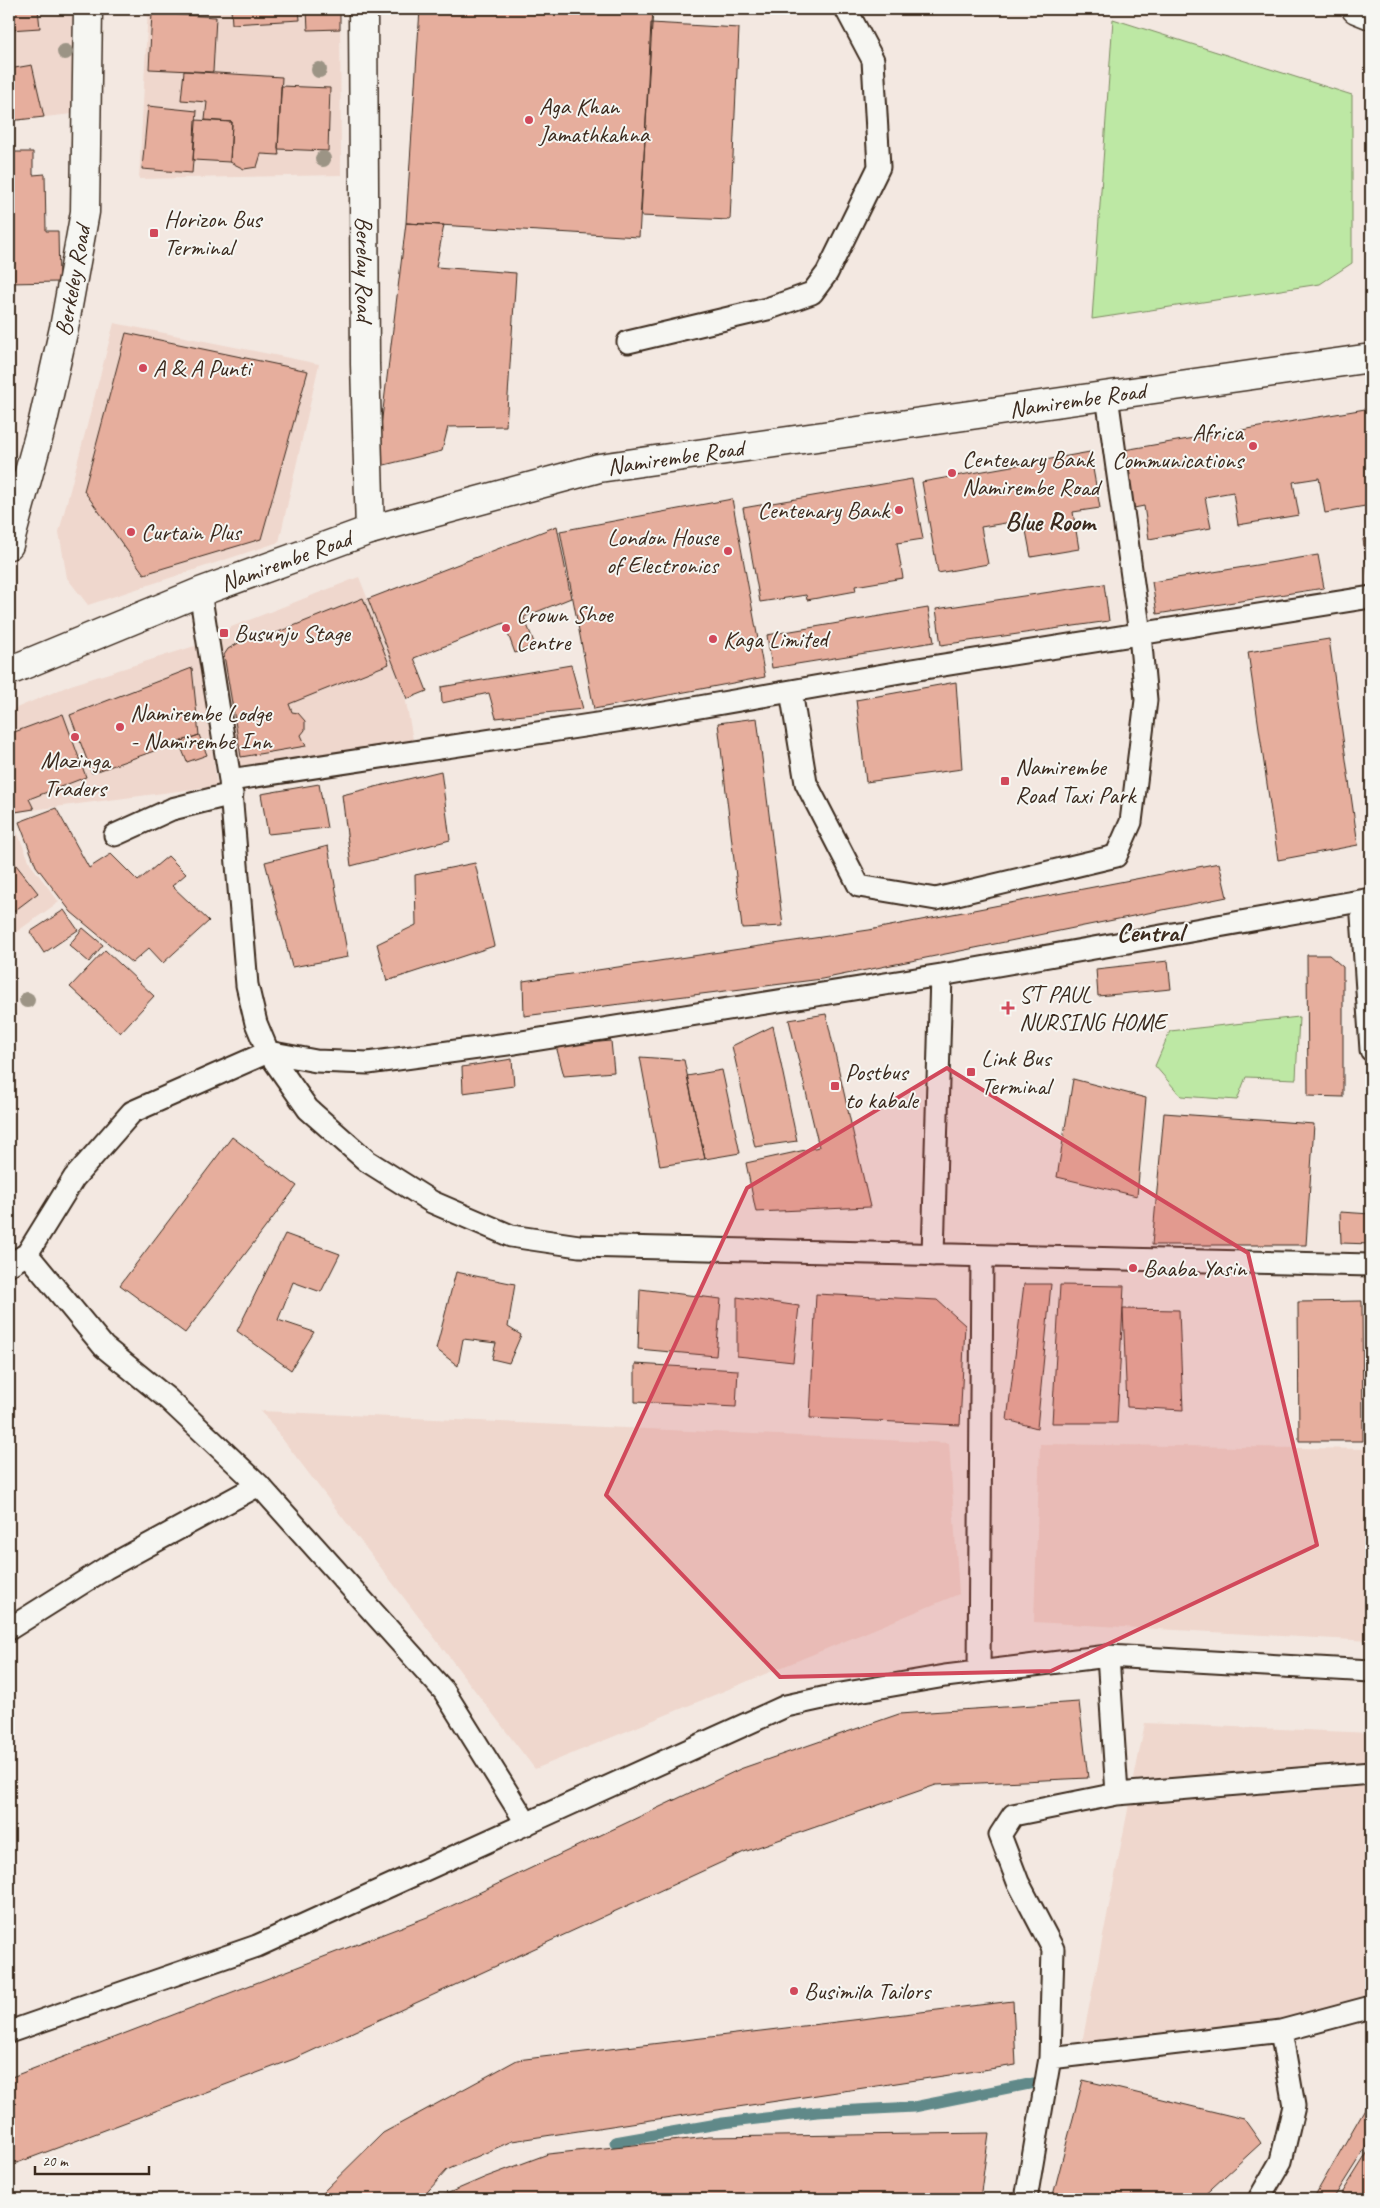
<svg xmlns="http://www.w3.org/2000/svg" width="1380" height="2208" viewBox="0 0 1380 2208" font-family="Caveat,sans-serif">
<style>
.built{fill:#efd7cd}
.green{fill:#bde8a4;stroke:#7c8961}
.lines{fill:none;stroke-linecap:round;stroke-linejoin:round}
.stream{stroke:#608989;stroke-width:11}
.building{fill:#e6ae9d;stroke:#3b2a1e}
.service-casing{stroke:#3b2a1e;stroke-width:25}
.minor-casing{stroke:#3b2a1e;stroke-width:31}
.tertiary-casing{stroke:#3b2a1e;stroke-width:31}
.secondary-casing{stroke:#3b2a1e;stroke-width:31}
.service{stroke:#f6f6f2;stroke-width:21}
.minor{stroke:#f6f6f2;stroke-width:28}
.tertiary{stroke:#f6f6f2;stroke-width:28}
.secondary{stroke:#f6f6f2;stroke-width:28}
.tree{fill:#9c9485}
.marked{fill:#d1495b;fill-opacity:0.2;stroke:#d1495b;stroke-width:4;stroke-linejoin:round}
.poi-dot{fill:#d1495b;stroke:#f6f6f2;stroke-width:2}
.labels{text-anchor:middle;stroke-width:4;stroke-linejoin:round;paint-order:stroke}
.poi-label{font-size:24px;fill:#3b2a1e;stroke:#f6f6f2;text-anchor:start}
.street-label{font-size:24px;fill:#3b2a1e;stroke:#f6f6f2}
.quarter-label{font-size:26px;font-weight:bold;fill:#3b2a1e;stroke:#f6f6f2}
</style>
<rect width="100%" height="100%" fill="#f3e8e1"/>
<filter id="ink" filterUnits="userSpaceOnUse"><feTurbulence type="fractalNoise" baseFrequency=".02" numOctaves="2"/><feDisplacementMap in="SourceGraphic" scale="10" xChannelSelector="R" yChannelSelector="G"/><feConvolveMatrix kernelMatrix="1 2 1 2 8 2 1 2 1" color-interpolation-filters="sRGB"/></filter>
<g filter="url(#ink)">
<path class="built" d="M9 9H99V111L9 121Z
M148 9H340L341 175 139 179Z
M114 323 319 364 279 542 88 605 67 578 59 532Z
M359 577 404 691 413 740 238 768 216 633Z
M198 645 217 786 9 813 31 865 59 902 9 937V711L71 685Z
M261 1411 949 1443 959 1594 535 1769Z
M1040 1444 1371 1449V1641L1034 1622Z
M1145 1723 1371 1733V2020L1077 2068Z"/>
<path class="green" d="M1113 19 1352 95V263L1320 284 1092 319Z
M1299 1017 1296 1079 1246 1077 1237 1100 1181 1096 1155 1066 1170 1031Z"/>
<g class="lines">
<path class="stream" d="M615 2142 723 2123 817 2112 914 2107 1034 2083"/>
</g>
<path class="building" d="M9 9H38L40 28 9 30Z
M231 9H299L300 20 232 24Z
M307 9H340V29L308 30Z
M420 9H653L639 237 406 223Z
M152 13 216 17 213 72 149 69Z
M651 23 739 28 730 220 641 216Z
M32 65 44 117 9 121V69Z
M184 71 282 77 278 149 279 155 261 154 257 167 244 169 230 162 232 122 205 120 207 102 181 100Z
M281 86 330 88 328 151 278 149Z
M148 106 197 111 192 173 142 169Z
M195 120 232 122 230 162 193 160Z
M9 152H33V175L45 174 46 231H58L59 282 9 283Z
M406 223 444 225 436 267 516 273 506 426 448 427 442 451 376 467Z
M126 333 308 371 261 539 144 574 84 491Z
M1371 408V505L1325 513 1319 478 1293 482 1299 515 1238 525 1233 492 1205 497 1211 528 1149 539 1144 506 1134 508 1124 450Z
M1090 452 1100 508 1073 512 1079 549 1031 557 1024 520 981 527 988 564 938 573 922 482Z
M912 479 923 539 897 543 903 578 855 586 856 591 807 600 806 595 760 602 743 508Z
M732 499 765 677 594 709 560 531Z
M557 526 571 598 524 617 535 645 515 653 504 623 414 658 427 691 407 699 368 599Z
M1371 537V586H1370L1363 539Z
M1318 555 1324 588 1157 614 1152 582Z
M1104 584 1109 621 941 645 936 609Z
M363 598 389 664 289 704 292 712 298 713 305 721V730L301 735 306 746 241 757 224 655 228 649 242 641 260 637 261 639Z
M928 608 934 642 772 668 767 635Z
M1329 639 1358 845 1278 860 1248 652Z
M571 665 583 709 496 718 489 693 442 703 441 687Z
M192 668 199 735 92 773 70 715Z
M956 682 962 769 866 782 856 700Z
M63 714 86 777 29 799 34 809 9 813V734Z
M757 718 783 926 742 928 718 723Z
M199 735 207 755 187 762 179 742Z
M441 771 450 840 351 866 342 795Z
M319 784 327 828 268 834 261 794Z
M56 808 89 868 111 854 138 881 168 856 186 874 172 886 209 921 163 963 149 948 132 963 71 912 36 866 19 822Z
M328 846 348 957 292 967 265 862Z
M9 856 38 893 9 915Z
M475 863 494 946 387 981 377 944 416 925 415 875Z
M1219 863 1227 897 822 979 524 1016 523 981 869 930Z
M64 910 78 930 44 953 30 932Z
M83 928 103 945 89 962 69 945Z
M105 950 154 996 120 1033 70 987Z
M1307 955H1329L1343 967V1097L1308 1096Z
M1168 961 1171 989 1098 996 1096 969Z
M826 1014 870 1207 756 1212 746 1163 819 1147 789 1020Z
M773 1026 797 1141 755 1147 732 1046Z
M611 1041 614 1072 564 1076 556 1046Z
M640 1057 684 1060 705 1159 660 1166Z
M512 1059 514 1086 463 1093 462 1067Z
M722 1070 740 1153 705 1159 687 1076Z
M1073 1079 1146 1098 1137 1196 1057 1177Z
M1164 1113 1314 1124 1306 1245H1152Z
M232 1137 297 1186 185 1333 120 1285Z
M1340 1212 1371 1214V1244L1341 1243Z
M285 1234 340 1254 321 1292 293 1282 278 1320 314 1332 291 1370 237 1331Z
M456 1272 515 1284 508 1327 521 1335 509 1363 492 1359 496 1343 463 1339 458 1366 436 1349Z
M1024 1284H1051L1037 1428 1007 1420Z
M1060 1285 1124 1286 1117 1423H1052Z
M640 1289 721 1299 716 1356 638 1349Z
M816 1294 937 1300 965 1325 960 1425 810 1418Z
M737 1297 799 1306 793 1362 737 1356Z
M1362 1301 1363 1441H1299L1298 1302Z
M1123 1309 1179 1310 1183 1410 1127 1407Z
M635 1364 738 1370 736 1407 635 1402Z
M1079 1702 1088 1778 936 1785 744 1852 294 2059 9 2166V2078L430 1916 740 1769 899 1714Z
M1013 2001 1016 2065 512 2141 447 2170 421 2199H316L383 2133 517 2060Z
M1083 2080 1244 2119 1261 2143 1200 2199H1052Z
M1371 2098V2139L1335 2196 1339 2199H1313Z
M989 2133 980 2199H446L444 2195 486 2177 548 2154 709 2137Z
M1371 2147V2199H1345L1341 2195Z"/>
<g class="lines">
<defs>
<path id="service" d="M628 342 767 309 812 293 827 273 879 167 873 60 846 9
M200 592 230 780 247 985 256 1023 268 1052 308 1109 367 1161 432 1202 511 1236 579 1246 1371 1265
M791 691 806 783 859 886 936 899 1116 856 1131 822 1146 700 1140 634 1107 396
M230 780 636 718 912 670 1371 597
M115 835 172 809 232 794
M1361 901 1371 1050
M27 1254 104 1347 168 1399 259 1485 444 1691 527 1824
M933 1255 941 975
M9 1265 27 1254 74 1178 132 1112 268 1052 316 1061 368 1063 515 1043 941 975 1371 899
M9 1629 106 1568 259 1485
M979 1672 982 1256
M1117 1794 1371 1773
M1281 2031 1371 2007
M9 2032 257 1946 786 1706 841 1694 945 1676 1108 1656 1371 1671
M1050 2058 1053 1949 1018 1882 1000 1835 1013 1815 1117 1794 1108 1656
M1026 2199 1050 2058 1281 2031 1294 2106 1281 2161 1259 2199"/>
<g id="minor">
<path id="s1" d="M363 9 365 364 370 530"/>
<path id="s2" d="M9 545 43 421 64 328 85 212 88 9"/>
</g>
<path id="tertiary" d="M1356 9 1371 15"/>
<g id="secondary">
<path id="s3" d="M9 671 200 592 370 530 599 468 1371 358"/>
</g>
</defs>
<use href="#service" class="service-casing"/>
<use href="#minor" class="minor-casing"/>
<use href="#tertiary" class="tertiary-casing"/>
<use href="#secondary" class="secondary-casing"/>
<use href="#service" class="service"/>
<use href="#minor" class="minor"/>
<use href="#tertiary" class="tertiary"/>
<use href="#secondary" class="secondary"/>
</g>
<g class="tree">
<circle cx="65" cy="52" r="8"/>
<circle cx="319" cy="70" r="8"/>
<circle cx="323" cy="159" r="8"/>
<circle cx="27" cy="1000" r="8"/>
</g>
</g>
<path class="marked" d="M947 1068 1248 1253 1317 1545 1051 1671 780 1677 606 1495 747 1188Z"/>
<g class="poi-dot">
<circle cx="529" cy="120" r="5"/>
<rect x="149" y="228" width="10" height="10" rx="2.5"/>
<circle cx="143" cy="368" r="5"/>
<circle cx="1253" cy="446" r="5"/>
<circle cx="952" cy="473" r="5"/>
<circle cx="899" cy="510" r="5"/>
<circle cx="131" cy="532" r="5"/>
<circle cx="728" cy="551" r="5"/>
<circle cx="506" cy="628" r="5"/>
<rect x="219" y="628" width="10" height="10" rx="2.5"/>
<circle cx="713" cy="639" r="5"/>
<circle cx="120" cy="727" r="5"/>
<circle cx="75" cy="737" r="5"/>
<rect x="1000" y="776" width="10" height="10" rx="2.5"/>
<path d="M1005.5 1000.5h5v5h5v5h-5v5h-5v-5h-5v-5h5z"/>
<rect x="966" y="1067" width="10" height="10" rx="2.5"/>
<rect x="830" y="1081" width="10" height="10" rx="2.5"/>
<circle cx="1133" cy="1268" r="5"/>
<circle cx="794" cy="1991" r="5"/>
</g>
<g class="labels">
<g class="poi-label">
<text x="539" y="114">Aga Khan<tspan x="539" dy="28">Jamathkahna</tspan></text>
<text x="164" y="227">Horizon Bus<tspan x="164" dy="28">Terminal</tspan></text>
<text x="153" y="376">A &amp; A Punti</text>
<text x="1243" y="440" text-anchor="end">Africa<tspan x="1243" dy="28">Communications</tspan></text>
<text x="962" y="467">Centenary Bank<tspan x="962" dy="28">Namirembe Road</tspan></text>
<text x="889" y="518" text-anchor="end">Centenary Bank</text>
<text x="141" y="540">Curtain Plus</text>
<text x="718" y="545" text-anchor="end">London House<tspan x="718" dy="28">of Electronics</tspan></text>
<text x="516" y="622">Crown Shoe<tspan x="516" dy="28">Centre</tspan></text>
<text x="234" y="641">Busunju Stage</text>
<text x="723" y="647">Kaga Limited</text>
<text x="130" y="721">Namirembe Lodge<tspan x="130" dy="28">- Namirembe Inn</tspan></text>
<text x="75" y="768" text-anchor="middle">Mazinga<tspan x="75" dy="28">Traders</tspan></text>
<text x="1015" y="775">Namirembe<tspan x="1015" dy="28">Road Taxi Park</tspan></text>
<text x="1019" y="1002">ST PAUL<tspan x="1019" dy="28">NURSING HOME</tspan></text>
<text x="981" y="1066">Link Bus<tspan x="981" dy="28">Terminal</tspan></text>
<text x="845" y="1080">Postbus<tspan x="845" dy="28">to kabale</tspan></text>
<text x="1143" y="1276">Baaba Yasin</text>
<text x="804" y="1999">Busimila Tailors</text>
</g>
<g class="street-label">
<text dy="8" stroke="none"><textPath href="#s1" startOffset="260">Berelay Road</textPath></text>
<text dy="8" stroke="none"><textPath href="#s2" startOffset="272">Berkeley Road</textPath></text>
<text dy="8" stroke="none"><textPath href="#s3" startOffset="1108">Namirembe Road</textPath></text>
<text dy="8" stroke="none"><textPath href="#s3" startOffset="702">Namirembe Road</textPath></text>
<text dy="8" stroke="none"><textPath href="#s3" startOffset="298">Namirembe Road</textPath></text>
</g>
<g class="quarter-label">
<text x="1050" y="530">Blue Room</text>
<text x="1150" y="941">Central</text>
</g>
</g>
<rect width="1380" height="2208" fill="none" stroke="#f6f6f2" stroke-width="30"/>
<rect x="15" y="15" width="1350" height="2178" fill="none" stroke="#3b2a1e" stroke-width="2" filter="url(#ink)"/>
<path d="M35 2166v8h114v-8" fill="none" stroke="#3b2a1e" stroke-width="2.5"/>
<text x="42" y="2166" font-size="15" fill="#3b2a1e" stroke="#f6f6f2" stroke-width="4" paint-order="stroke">20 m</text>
</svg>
